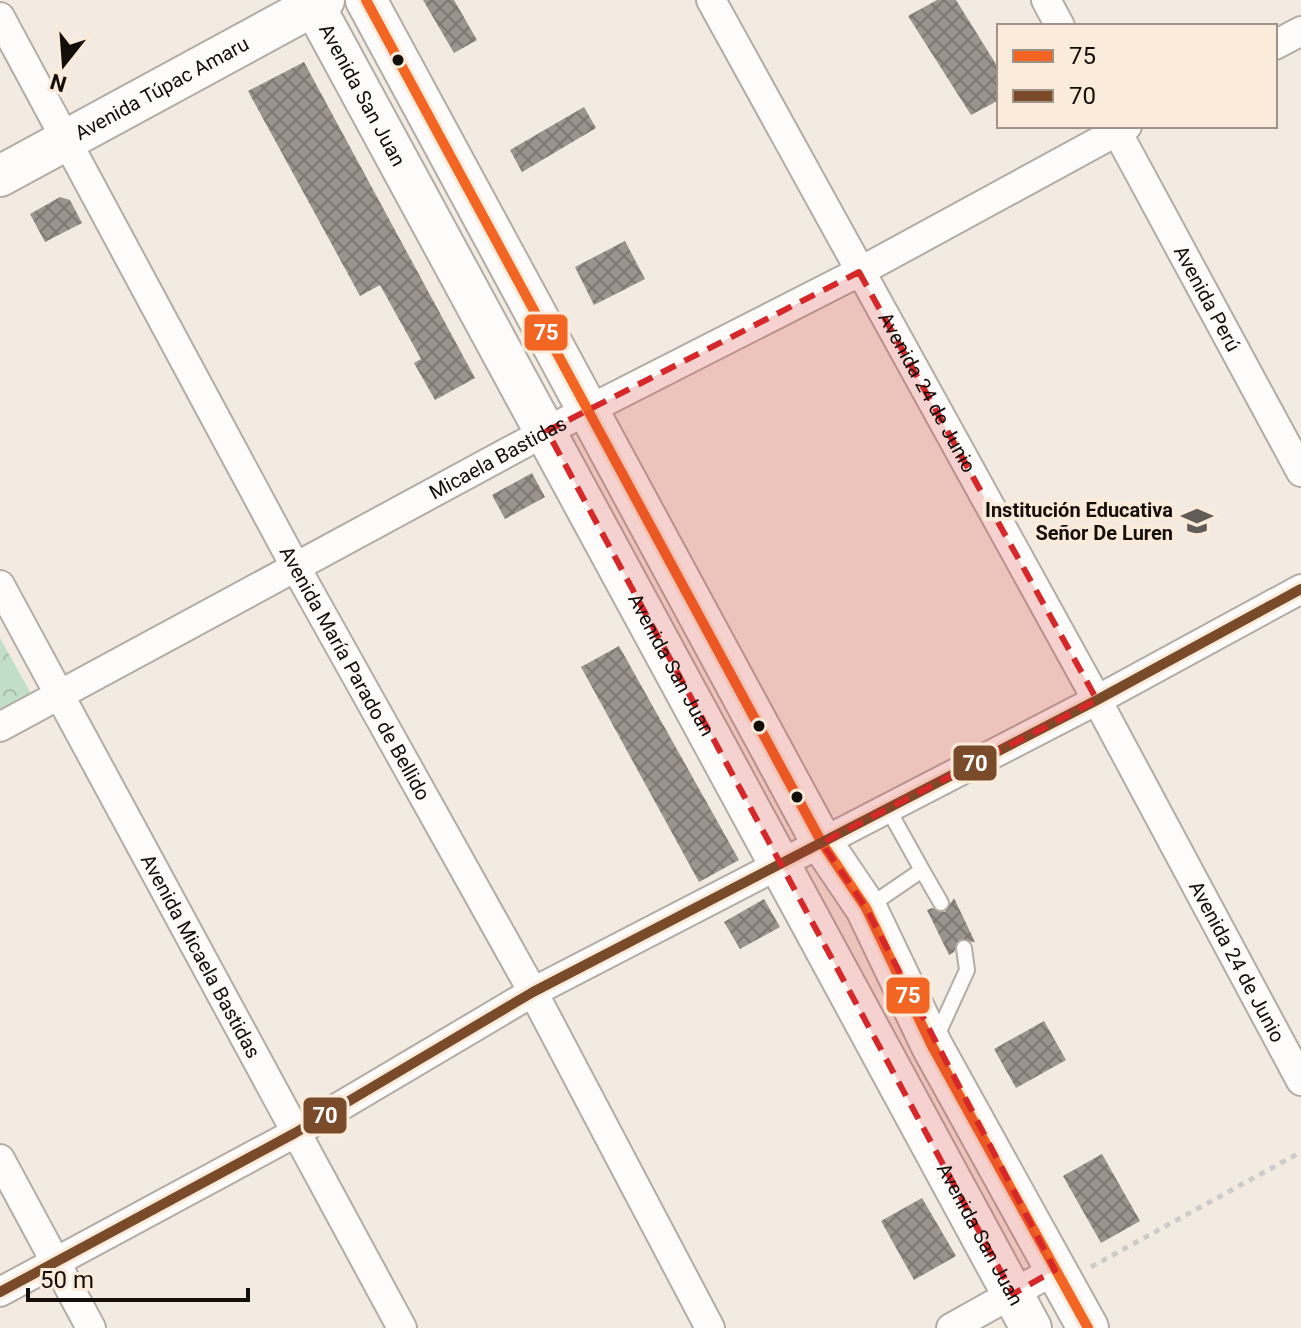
<svg xmlns="http://www.w3.org/2000/svg" width="1301" height="1328" viewBox="0 0 1301 1328" font-family="Roboto,sans-serif">
<style>
.park{fill:url(#park-crowns)}
.building{fill:url(#building-cross-hatch)}
.lines{fill:none;stroke-linecap:round;stroke-linejoin:round}
.lane-casing{stroke:#b2aca5;stroke-width:18}
.street-casing{stroke:#b2aca5;stroke-width:32}
.secondary-casing{stroke:#b2aca5;stroke-width:44}
.path{stroke:#ceccca;stroke-width:5;stroke-dasharray:6 6;stroke-linecap:butt}
.lane{stroke:#fdfcfb;stroke-width:14}
.street{stroke:#fdfcfb;stroke-width:28}
.secondary{stroke:#fdfcfb;stroke-width:40}
.bus-1-casing{stroke:#fbebda;stroke-width:16}
.bus-2-casing{stroke:#fbebda;stroke-width:16}
.bus-1{stroke:#f26522;stroke-width:10}
.bus-2{stroke:#7a4b2a;stroke-width:10}
.marked{fill:#d62828;fill-opacity:0.2;stroke:#d62828;stroke-width:6;stroke-dasharray:16 10;stroke-linejoin:round}
.bus-dot{fill:#140f0a;stroke:#fbebda;stroke-width:3}
.labels{text-anchor:middle;stroke-width:8;stroke-linejoin:round;paint-order:stroke}
.street-label{font-size:20px;fill:#140f0a;stroke:#fbebda}
.poi-label{font-size:20px;font-weight:bold;fill:#140f0a;stroke:#fbebda;text-anchor:end}
.line-badge{stroke:#fbebda;stroke-width:3}
.badge-label{font-size:22px;text-anchor:middle;font-weight:bold;fill:#fff}
</style>
<defs>
<pattern id="park-crowns" width="20" height="18" patternUnits="userSpaceOnUse" patternTransform="scale(2)"><rect width="20" height="18" fill="#c1dfc8"/><path d="M2 6a3 3 0 1 1 6 0M12 15a3 3 0 1 1 6 0" fill="none" stroke="#a5beaa"/></pattern>
<pattern id="building-cross-hatch" width="8" height="8" patternUnits="userSpaceOnUse" patternTransform="scale(2)"><rect width="8" height="8" fill="#9a948d"/><path d="M0 0l8 8M0 8l8-8" fill="none" stroke="#7c7771"/></pattern>
</defs>
<rect width="100%" height="100%" fill="#f3ebe2"/>
<path class="park" d="M0 638 33 697 0 715Z"/>
<path class="building" d="M423 0H454L477 40 454 53Z
M937 0H956L999 69V100L971 115 908 16Z
M304 62 475 378 435 400 414 363 421 359 380 285 360 296 248 91Z
M584 107 596 128 522 172 510 150Z
M60 197 70 200 82 223 45 242 30 214Z
M625 241 645 279 594 305 575 267Z
M532 473 545 497 505 519 492 495Z
M619 646 739 860 699 882 581 667Z
M954 898 975 942 959 940 954 952 949 955 927 910 932 908 945 912Z
M764 899 780 927 740 949 724 922Z
M1044 1021 1066 1060 1016 1088 994 1049Z
M1102 1154 1140 1221 1101 1243 1063 1176Z
M922 1198 956 1256 914 1280 881 1221Z"/>
<g class="lines">
<defs>
<path id="lane" d="M888 809 922 870
M868 907 922 870 941 903
M936 1038 967 970 964 948"/>
<g id="street">
<path id="s1" d="M711 0 1097 700 1301 1081"/>
<path d="M1046 0 1060 26"/>
<path id="s2" d="M0 17 295 566 533 992 710 1328"/>
<path d="M1275 45 1301 31"/>
<path id="s3" d="M1114 126 1301 472"/>
<path id="s4" d="M0 585 402 1328"/>
<path id="s5" d="M0 727 547 431 859 272 1127 126"/>
<path d="M0 1159 91 1328"/>
<path d="M0 1292 295 1133 533 992 1097 700 1301 589"/>
<path d="M951 1328 1055 1270"/>
</g>
<g id="secondary">
<path id="s6" d="M311 0 1031 1328"/>
<path d="M366 0 822 843 866 908 932 1046 1088 1328"/>
<path id="s7" d="M0 176 324 0"/>
</g>
</defs>
<use href="#lane" class="lane-casing"/>
<use href="#street" class="street-casing"/>
<use href="#secondary" class="secondary-casing"/>
<path class="path" d="M1091 1267 1301 1152"/>
<use href="#lane" class="lane"/>
<use href="#street" class="street"/>
<use href="#secondary" class="secondary"/>
<defs>
<path id="bus-1" d="M366 0 822 843 866 908 932 1046 1088 1328"/>
<path id="bus-2" d="M0 1292 295 1133 533 992 1097 700 1301 589"/>
</defs>
<use href="#bus-1" class="bus-1-casing"/>
<use href="#bus-2" class="bus-2-casing"/>
<use href="#bus-1" class="bus-1"/>
<use href="#bus-2" class="bus-2"/>
</g>
<path class="marked" d="M859 272 1097 700 822 843 866 908 1055 1270 1013 1294 547 431Z"/>
<defs>
<symbol id="school-bare" viewBox="-9 -9 18 18"><path d="M0-5L7-2L0 1L-7-2ZM-4 1L0 2.5L4 1V4Q0 6-4 4Z" fill="#625c56" stroke="#fbebda" stroke-width="2.5" paint-order="stroke"/></symbol>
</defs>
<g fill-rule="evenodd">
<use href="#school-bare" x="1175" y="499" width="44" height="44"/>
</g>
<g class="bus-dot">
<circle cx="398" cy="60" r="7"/>
<circle cx="759" cy="726" r="7"/>
<circle cx="797" cy="797" r="7"/>
</g>
<g class="labels">
<g class="street-label">
<text dy="7" stroke="none"><textPath href="#s7" startOffset="184">Avenida Túpac Amaru</textPath></text>
<text dy="7" stroke="none"><textPath href="#s6" startOffset="108">Avenida San Juan</textPath></text>
<text dy="7" stroke="none"><textPath href="#s3" startOffset="196">Avenida Perú</textPath></text>
<text dy="7" stroke="none"><textPath href="#s1" startOffset="448">Avenida 24 de Junio</textPath></text>
<text dy="7" stroke="none"><textPath href="#s5" startOffset="566">Micaela Bastidas</textPath></text>
<text dy="7" stroke="none"><textPath href="#s6" startOffset="756">Avenida San Juan</textPath></text>
<text dy="7" stroke="none"><textPath href="#s2" startOffset="746">Avenida María Parado de Bellido</textPath></text>
<text dy="7" stroke="none"><textPath href="#s4" startOffset="422">Avenida Micaela Bastidas</textPath></text>
<text dy="7" stroke="none"><textPath href="#s1" startOffset="1096">Avenida 24 de Junio</textPath></text>
<text dy="7" stroke="none"><textPath href="#s6" startOffset="1404">Avenida San Juan</textPath></text>
</g>
<g class="poi-label">
<text x="1173" y="517">Institución Educativa<tspan x="1173" dy="23">Señor De Luren</tspan></text>
</g>
</g>
<g class="line-badge">
<rect x="523" y="313" width="46" height="39" rx="8" fill="#f26522"/>
<rect x="952" y="744" width="46" height="38" rx="8" fill="#7a4b2a"/>
<rect x="885" y="976" width="46" height="39" rx="8" fill="#f26522"/>
<rect x="302" y="1096" width="46" height="39" rx="8" fill="#7a4b2a"/>
</g>
<g class="badge-label">
<text x="546" y="340">75</text>
<text x="975" y="771">70</text>
<text x="908" y="1003">75</text>
<text x="325" y="1123">70</text>
</g>
<rect x="997" y="24" width="280" height="104" fill="#fbebda" stroke="#9f9387" stroke-width="2"/>
<rect x="1013" y="50" width="40" height="12" fill="#f26522" stroke="#9f9387" stroke-width="2"/>
<text x="1069" y="64" font-size="24" fill="#140f0a">75</text>
<rect x="1013" y="90" width="40" height="12" fill="#7a4b2a" stroke="#9f9387" stroke-width="2"/>
<text x="1069" y="104" font-size="24" fill="#140f0a">70</text>
<g transform="translate(64 64) rotate(197)" stroke="#fbebda" stroke-width="6" paint-order="stroke">
<path d="M0-6L14 30L0 20L-14 30Z" fill="#140f0a"/>
<text y="-12" font-size="22" font-weight="bold" text-anchor="middle" fill="#140f0a">N</text>
</g>
<path d="M28 1288v12h220v-12" fill="none" stroke="#140f0a" stroke-width="4"/>
<text x="40" y="1288" font-size="24" fill="#140f0a" stroke="#fbebda" stroke-width="6" paint-order="stroke">50 m</text>
</svg>
